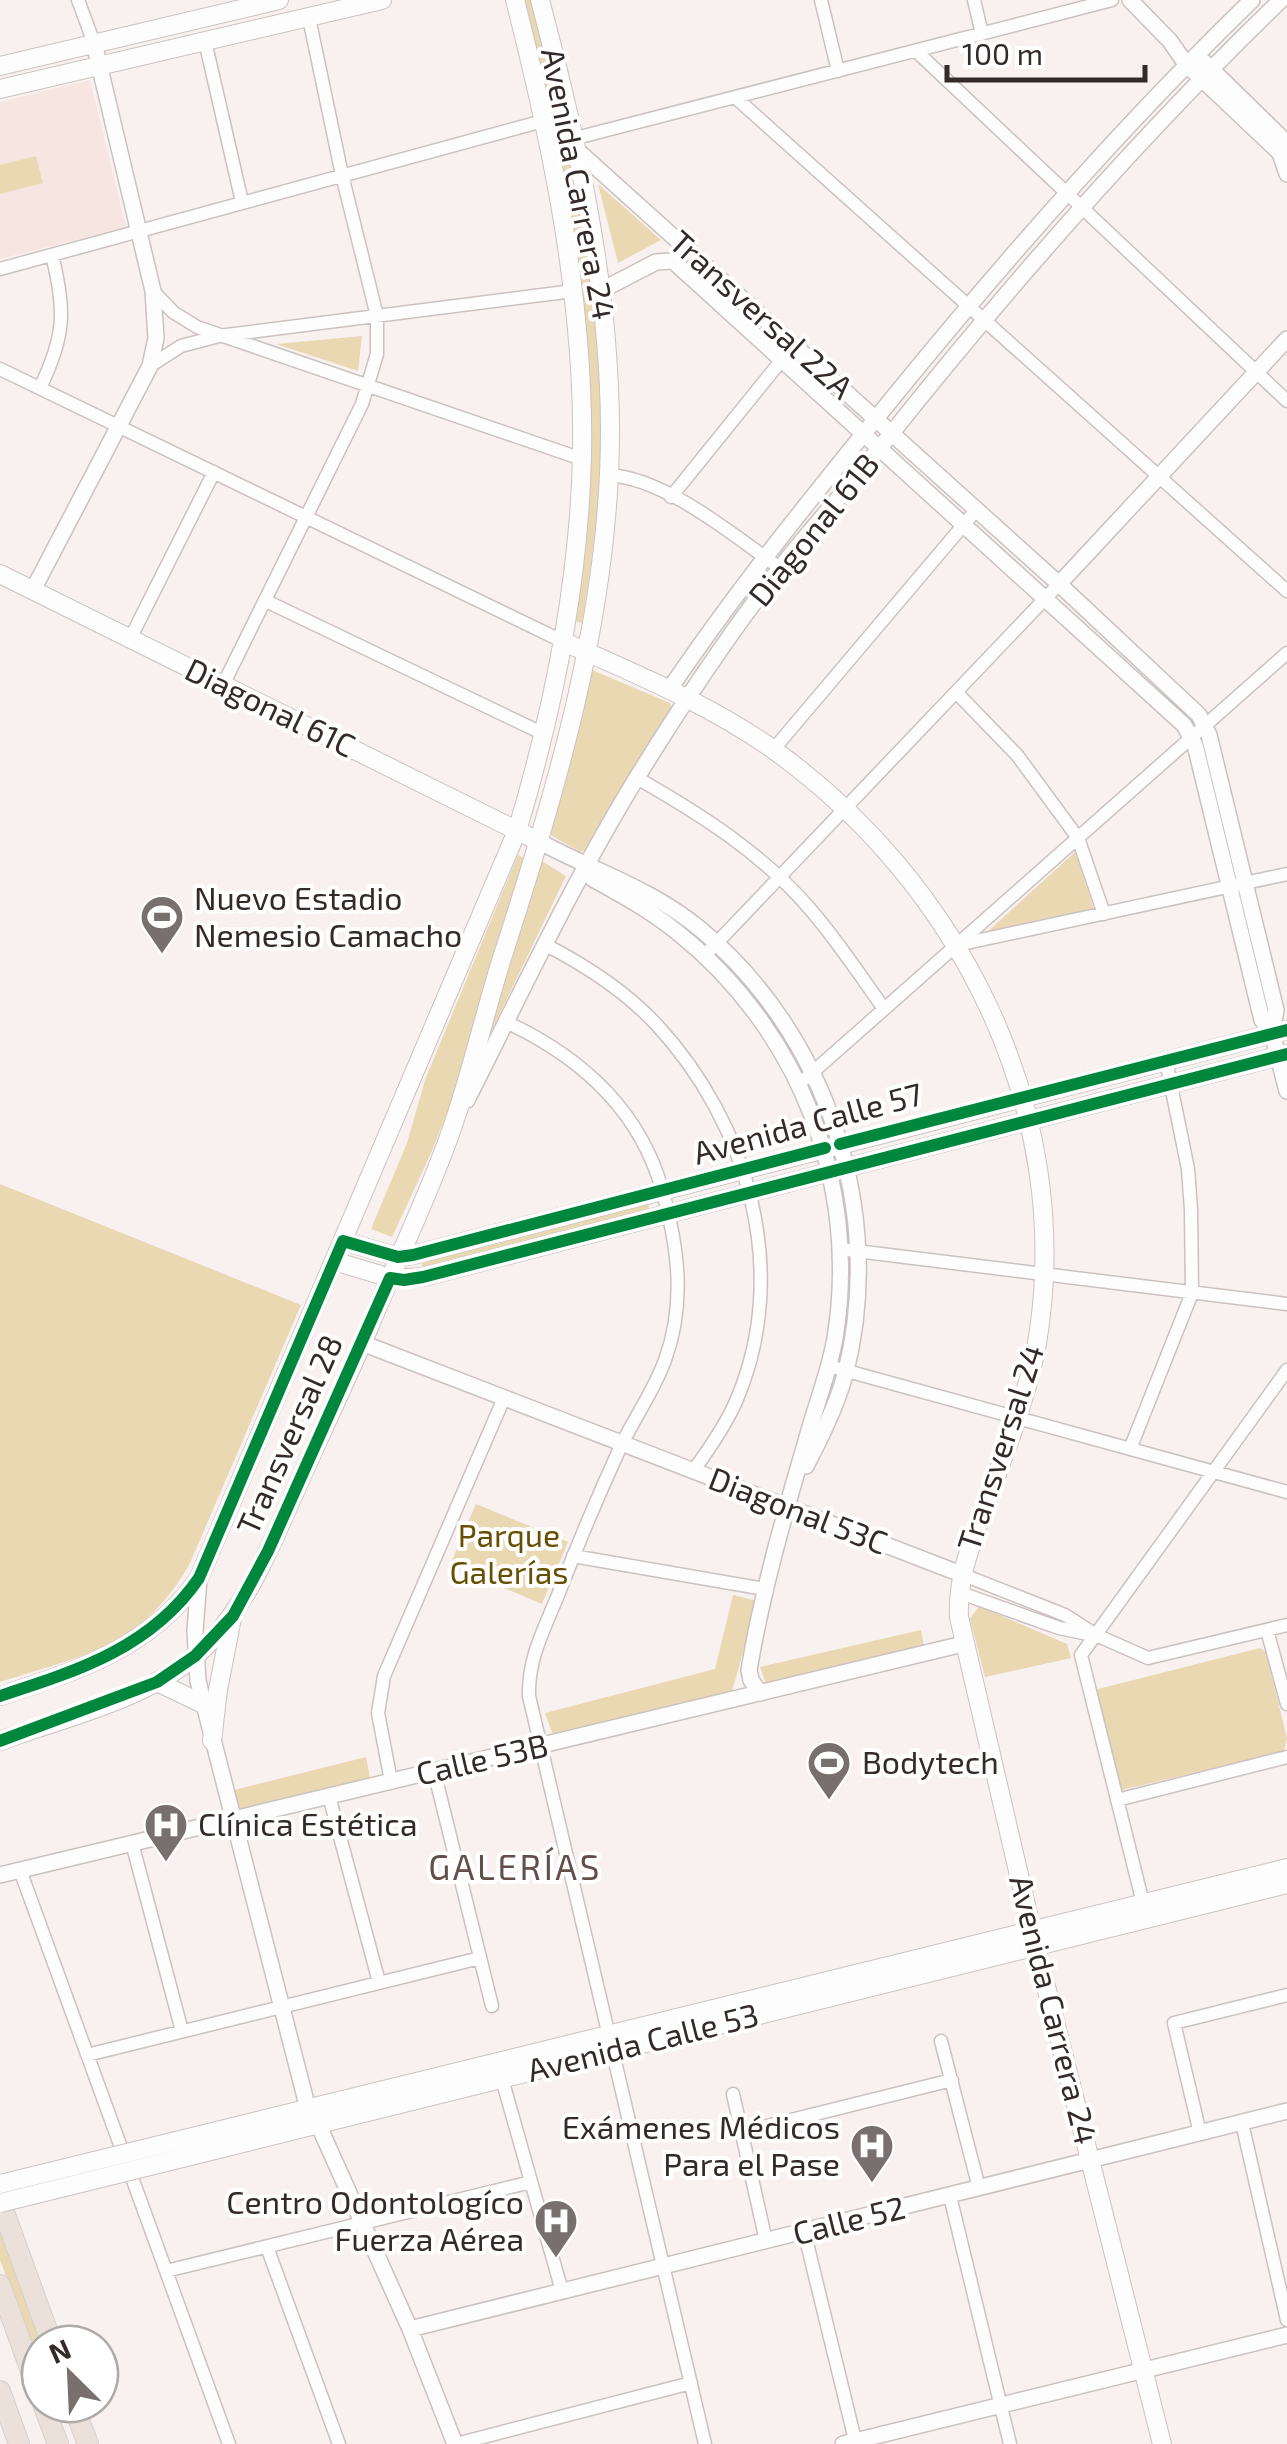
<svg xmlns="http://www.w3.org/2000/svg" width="1287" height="2444" viewBox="0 0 1287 2444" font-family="'Exo 2',sans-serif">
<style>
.built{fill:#f7e5e2}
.green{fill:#ead8b3}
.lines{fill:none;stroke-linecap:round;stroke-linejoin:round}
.minor-casing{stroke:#cac2c1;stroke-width:15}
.tertiary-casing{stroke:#cac2c1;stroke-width:18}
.secondary-casing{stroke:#cac2c1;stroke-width:20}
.trunk-casing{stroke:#d4d0cf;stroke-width:22}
.minor{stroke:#fefdfd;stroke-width:12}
.tertiary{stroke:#fefdfd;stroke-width:15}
.secondary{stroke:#fefdfd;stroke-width:18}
.trunk{stroke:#ebe1da;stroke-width:20}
.secondary-bridge-casing{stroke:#cac2c1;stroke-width:20;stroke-linecap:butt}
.secondary-bridge{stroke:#fefdfd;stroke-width:18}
.cycleway-casing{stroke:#fff;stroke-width:19}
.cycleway{stroke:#00873e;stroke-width:12}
.labels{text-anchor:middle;stroke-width:8;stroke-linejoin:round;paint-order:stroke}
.street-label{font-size:32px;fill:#332a29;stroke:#fff}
.poi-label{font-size:32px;fill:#332a29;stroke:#fff;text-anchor:start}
.park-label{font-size:32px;fill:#674f00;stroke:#fff}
.neighbourhood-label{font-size:35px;letter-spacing:2.5px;fill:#624e4b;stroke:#fff}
</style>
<rect width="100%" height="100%" fill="#f9f1f0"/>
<path class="built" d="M90 80 126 227 0 259V102Z"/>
<path class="green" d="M522 0H536C563 123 593 247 602 374 607 456 595 541 582 623L574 621 589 376Z
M36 156 43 183 0 194V165Z
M598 184 661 240 618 263Z
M362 336 358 371 276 344Z
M592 670 670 703 672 710 586 849 581 852 552 836 549 829Z
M1075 852 1094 910 984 935Z
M518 855 526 859 458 1085 432 1151 392 1237 371 1229 407 1143 425 1080Z
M542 861 566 876 487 1040H484Z
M0 1184 301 1305 190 1563C143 1647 85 1655 0 1682Z
M648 1203 649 1209 423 1268 421 1262Z
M476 1504 568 1542 542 1604 450 1565Z
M733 1595 757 1601 732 1692 553 1735 545 1713 715 1669Z
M979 1606 1067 1644 1071 1658 985 1677 970 1619Z
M921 1630 924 1647 766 1684 760 1667Z
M1260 1648 1266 1652 1287 1738 1284 1751 1122 1790 1117 1784 1095 1694 1098 1689Z
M366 1757 370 1778 236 1812 230 1791Z
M0 2221 43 2344H40V2369L0 2260Z"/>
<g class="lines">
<defs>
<path id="minor" d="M78 0 94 43
M821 0 838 71
M974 0 982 34
M205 41 242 202
M916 51 1287 401
M736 98 1287 591
M576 138 1112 0
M0 269 543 121
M153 291 173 312 197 327 582 459
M150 366 181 346 219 336 573 291
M0 369 562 641
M40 388C65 336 66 311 52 255
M608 475C666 478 734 536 780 568
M671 497 793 346
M266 601 544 734
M130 639 214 472
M223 685 362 404 377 354V316L342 175 309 18
M956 692 1017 755 1078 838 1104 914
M773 750 977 509
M637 778C700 814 762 853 810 909 837 940 860 975 884 1009
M544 944C585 965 624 990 656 1024 748 1123 791 1271 737 1399 726 1425 710 1448 693 1471
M957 945 1287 874
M710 950 1059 584
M506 1022C579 1056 639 1109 662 1189 678 1246 686 1303 665 1360 654 1391 634 1418 620 1448 598 1496 577 1546 558 1595 544 1630 528 1658 529 1696L705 2444
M805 1079 1287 653
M840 1249 1287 1304
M829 1366 1287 1492
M1130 1449 1192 1293 1191 1210 1188 1169 1166 1061
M573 1556 765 1589
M961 1574 1065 1615 1096 1635 1148 1658 1287 1625
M958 1592 1059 1628 1088 1634
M1267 1630 1287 1704
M434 1771 492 2006
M391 1781 378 1713 384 1676 504 1398
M329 1796 379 1982
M1117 1800 1287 1757
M132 1843 182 2031
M20 1870 229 2444
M1143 1903 1081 1655 1287 1370
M941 2041 979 2188
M87 2055 480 1958
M502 2079 562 2291
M733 2094 766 2241
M1242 2123 1287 2320
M743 2132 952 2080
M1200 2133 1174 2023 1287 1995
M950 2196 1010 2444
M804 2231 856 2444
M267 2247 339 2444
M166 2271 531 2182
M456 2444 691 2383"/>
<path id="tertiary" d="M1130 0 1170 41 1186 64 1280 153 1287 174
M1203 61 1287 143
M578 151 1059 584 1199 715 1209 735 1276 1010 1272 1033
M602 290 656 262 673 261 1184 725 1195 745 1262 1020 1272 1033 1287 1091
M1059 584 1287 339
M33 590 150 366 156 338 153 291 94 43
M669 690C740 585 820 487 900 389 1011 253 1126 122 1252 0
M540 842C594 871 650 888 699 928 827 1033 887 1214 845 1375 836 1407 821 1437 806 1466
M585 867 593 879C622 895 651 911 677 932 799 1029 860 1184 835 1338 829 1373 815 1407 806 1441 784 1516 762 1592 749 1670L751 1680 760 1693
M467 1100C522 991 573 882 636 779 681 706 729 634 781 567 814 525 850 486 883 444 1007 288 1137 139 1281 0
M362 1343 961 1574
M199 1578 195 1631 198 1681 308 2109
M0 1875 963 1644
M318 2124 410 2329 455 2444
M410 2329 1287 2111
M843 2444 1287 2335"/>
<path id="secondary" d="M0 66 279 0
M0 89 382 0
M0 574 540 842
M562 641C633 673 707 703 771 748 959 881 1076 1111 1037 1343 1027 1398 1006 1449 987 1501 973 1540 957 1575 959 1617L1032 1931 1162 2444
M343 1241 398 1257 413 1255 1287 1030
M334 1261 394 1279 423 1277 1287 1054
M157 1682 203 1704
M0 1696C77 1671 151 1648 199 1578L517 831C553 711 579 583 582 457 585 303 553 149 515 0
M0 1741C68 1716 151 1699 204 1648 249 1604 272 1542 297 1487 321 1433 347 1379 370 1325 396 1262 427 1199 450 1134 471 1076 484 1014 503 955 558 784 611 608 610 426 609 280 577 140 540 0
M212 1741 218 1690 232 1618
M225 2129 1287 1868
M231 2146 1287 1884"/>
<path id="trunk" d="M0 2201 52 2344
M0 2285 40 2396
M0 2391 19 2444
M43 2404 58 2444
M73 2404 88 2444"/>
</defs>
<use href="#minor" class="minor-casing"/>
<use href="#tertiary" class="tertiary-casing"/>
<use href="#secondary" class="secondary-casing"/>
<use href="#trunk" class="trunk-casing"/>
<use href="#minor" class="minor"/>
<use href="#tertiary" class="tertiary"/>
<use href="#secondary" class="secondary"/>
<use href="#trunk" class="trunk"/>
<defs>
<path id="secondary-bridge" d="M0 2184 225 2129
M0 2203 231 2146"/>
</defs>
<use href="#secondary-bridge" class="secondary-bridge-casing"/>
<use href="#secondary-bridge" class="secondary-bridge"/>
<defs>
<path id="cycleway" d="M840 1144 1287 1030
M0 1696C77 1671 151 1648 199 1578L343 1241 398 1257 413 1255 825 1148
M0 1741 157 1682 195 1656 233 1616 268 1551 390 1278 404 1280 423 1277 1287 1054"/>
</defs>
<use href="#cycleway" class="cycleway-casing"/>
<use href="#cycleway" class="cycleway"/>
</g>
<defs>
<symbol id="stadium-pin" viewBox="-11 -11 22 30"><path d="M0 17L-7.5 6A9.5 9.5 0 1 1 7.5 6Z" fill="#78706f" stroke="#fff"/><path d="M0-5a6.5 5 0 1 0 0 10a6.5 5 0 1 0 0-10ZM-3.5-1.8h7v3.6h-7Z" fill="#fff"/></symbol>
<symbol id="hospital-pin" viewBox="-11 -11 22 30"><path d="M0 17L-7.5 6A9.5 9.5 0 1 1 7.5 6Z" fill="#78706f" stroke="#fff"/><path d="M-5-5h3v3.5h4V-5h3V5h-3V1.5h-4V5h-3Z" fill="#fff"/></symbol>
</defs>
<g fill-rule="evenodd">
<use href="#stadium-pin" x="137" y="892" width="50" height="68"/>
<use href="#stadium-pin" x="804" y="1738" width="50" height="68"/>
<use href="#hospital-pin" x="141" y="1800" width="50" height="68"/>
<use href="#hospital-pin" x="847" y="2121" width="50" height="68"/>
<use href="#hospital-pin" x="531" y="2196" width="50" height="68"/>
</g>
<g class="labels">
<g class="street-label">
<text transform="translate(578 184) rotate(79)" y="11">Avenida Carrera 24</text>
<text transform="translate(761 315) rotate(42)" y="11">Transversal 22A</text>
<text transform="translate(814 530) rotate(-51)" y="11">Diagonal 61B</text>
<text transform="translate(270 708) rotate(26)" y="11">Diagonal 61C</text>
<text transform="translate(808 1124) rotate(-15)" y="11">Avenida Calle 57</text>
<text transform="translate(290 1435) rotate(-66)" y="11">Transversal 28</text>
<text transform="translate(1001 1448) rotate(-72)" y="11">Transversal 24</text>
<text transform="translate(798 1511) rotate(21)" y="11">Diagonal 53C</text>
<text transform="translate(482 1760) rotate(-13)" y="11">Calle 53B</text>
<text transform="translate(1053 2010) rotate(76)" y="11">Avenida Carrera 24</text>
<text transform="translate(643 2043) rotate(-14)" y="11">Avenida Calle 53</text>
<text transform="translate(849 2221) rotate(-14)" y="11">Calle 52</text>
</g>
<g class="poi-label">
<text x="194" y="910">Nuevo Estadio<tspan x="194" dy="37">Nemesio Camacho</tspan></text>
<text x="862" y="1774">Bodytech</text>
<text x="198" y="1836">Clínica Estética</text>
<text x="840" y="2139" text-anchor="end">Exámenes Médicos<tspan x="840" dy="37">Para el Pase</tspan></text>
<text x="524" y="2214" text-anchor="end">Centro Odontologíco<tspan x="524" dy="37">Fuerza Aérea</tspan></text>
</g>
<g class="park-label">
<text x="509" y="1547">Parque<tspan x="509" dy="37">Galerías</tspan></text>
</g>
<g class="neighbourhood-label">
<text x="515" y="1880">GALERÍAS</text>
</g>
</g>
<g transform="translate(70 2374) rotate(336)"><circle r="48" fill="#ffffff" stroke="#adaaa9" stroke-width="2.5"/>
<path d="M0-8L18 38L0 25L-18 38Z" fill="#78706f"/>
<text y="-15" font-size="28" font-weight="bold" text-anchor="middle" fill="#332a29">N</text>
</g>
<path d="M947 65v15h198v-15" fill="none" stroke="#332a29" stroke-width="5"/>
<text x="962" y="65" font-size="30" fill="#332a29" stroke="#ffffff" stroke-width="8" paint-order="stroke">100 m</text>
</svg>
